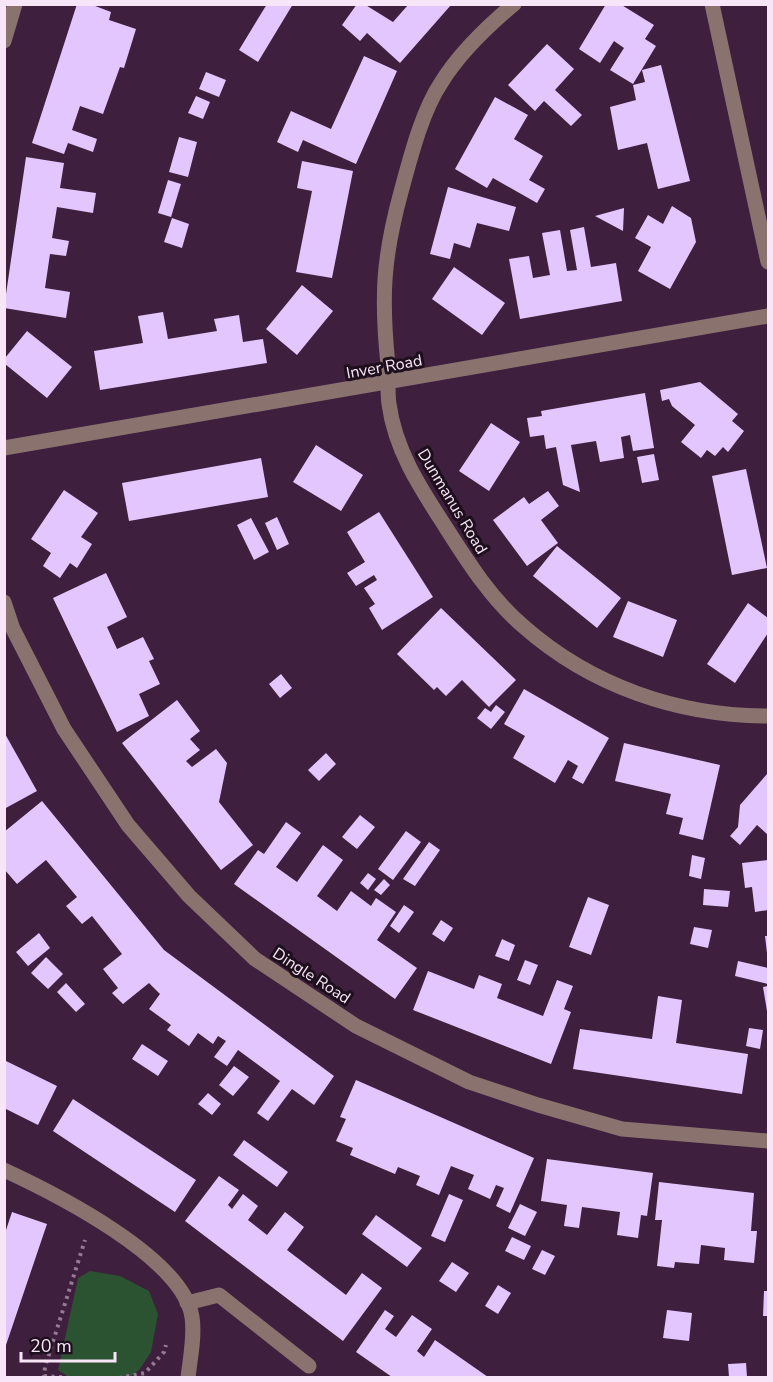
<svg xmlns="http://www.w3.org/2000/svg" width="773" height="1382" viewBox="0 0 773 1382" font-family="'Nunito Sans',sans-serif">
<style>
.green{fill:#2b5231}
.building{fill:#e3c6fe}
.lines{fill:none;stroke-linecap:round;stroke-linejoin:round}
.path{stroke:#947a93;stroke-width:4;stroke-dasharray:3 4.5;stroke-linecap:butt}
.minor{stroke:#8a736f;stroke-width:15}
.labels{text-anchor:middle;stroke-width:6;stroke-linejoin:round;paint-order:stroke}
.street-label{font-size:16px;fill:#f9e5f8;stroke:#1d0f1c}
</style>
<rect width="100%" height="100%" fill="#3e1f3d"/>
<path class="green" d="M90 1271 120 1276 149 1291 158 1314 151 1352 140 1369 129 1378 69 1377 58 1370 78 1278Z"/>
<path class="building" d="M77 4H90L111 12 109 20 136 29 124 68 120 67 103 114 80 106 72 130 97 139 93 152 68 143 64 154 32 143Z
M267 4H293L258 62 239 50Z
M357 4H364L393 22 408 5H451L400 63 367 33 360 41 342 25Z
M606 4H620L654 25 645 39 656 46 633 84 610 70 624 48 614 41 600 63 579 49Z
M547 44 574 69 555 90 582 115 571 126 544 101 535 111 508 85Z
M364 56 397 71 356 164 303 140 298 152 277 142 291 111 331 129Z
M661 65 690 181 658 189 647 143 618 150 610 107 636 100 633 85 645 82 642 70Z
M206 72 226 80 219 97 199 89Z
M196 96 210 102 203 119 188 113Z
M495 97 528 115 514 139 543 156 529 180 545 189 537 203 493 178 487 188 455 169Z
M179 137 197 142 188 177 169 172Z
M26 157 64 163 60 188 96 193 93 213 57 207 52 238 69 241 66 256 50 254 45 288 70 292 66 318 4 308Z
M302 161 353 171 332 278 296 272 312 191 297 188Z
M168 180 181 184 171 217 158 213Z
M448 187 516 207 509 231 477 223 470 248 454 243 450 259 430 254Z
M672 206 691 218 696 242 670 289 638 271 651 247 635 238 648 215 663 224Z
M624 208 623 231 595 216Z
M172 218 189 224 182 248 164 242Z
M584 227 591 267 616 263 622 301 520 319 509 259 529 256 533 278 550 275 542 233 560 230 567 271 577 270 570 230Z
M454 267 505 303 482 335 432 299Z
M302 285 333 311 297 355 266 329Z
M163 312 168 339 217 331 214 319 239 315 243 342 263 339 267 363 100 390 94 351 143 343 138 316Z
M27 331 72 367 47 398 5 364V358Z
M700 382 738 414 732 421 744 431 728 452 723 447 715 456 707 450 701 458 681 442 695 425 672 406 669 399 662 401 660 390Z
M645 393 654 448 633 451 630 435 621 437 624 458 600 462 596 441 571 445 580 492 563 485 556 447 546 449 544 435 530 437 527 418 542 416 541 411Z
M491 423 520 442 489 491 459 471Z
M316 445 363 475 341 511 293 482Z
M654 454 659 480 642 483 637 457Z
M261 458 268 497 129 521 122 483Z
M746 469 767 568 732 575 712 476Z
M64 490 98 513 81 537 92 544 77 568 70 563 60 578 43 566 51 553 31 539Z
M548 491 559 506 541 520 558 543 527 566 493 520 524 497 529 504Z
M379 512 433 597 382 630 369 608 375 604 364 588 377 580 374 575 356 586 347 573 365 562 347 532Z
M277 517 289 544 277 550 265 523Z
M251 518 269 552 254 560 237 525Z
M557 546 621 598 597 628 533 576Z
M106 573 127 617 107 627 117 649 143 637 154 659 149 661 160 684 139 694 149 716 117 732 53 598Z
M628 601 677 620 663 657 613 637Z
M748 603 768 618V633L735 683 707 664Z
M441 608 516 680 489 707 462 680 446 696 437 687 434 690 397 654Z
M281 674 292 688 280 698 269 684Z
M524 689 609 738 583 784 572 778 578 766 568 760 555 783 513 758 525 736 504 724Z
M177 700 200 731 190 739 200 750 186 761 192 767 216 749 227 763 219 802 253 845 221 870 122 743Z
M496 705 505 712 491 729 477 718 485 708 491 712Z
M4 732 37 791 4 809Z
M624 743 720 765 703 840 679 834 683 818 666 814 671 794 615 781Z
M326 753 336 764 319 781 308 770Z
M767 774 768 835 757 825 740 845 730 836 738 827 740 805Z
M42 801 164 950 334 1076 314 1105 292 1089 268 1121 257 1113 280 1081 238 1050 227 1066 214 1057 226 1041 218 1036 213 1044 198 1033 189 1046 167 1030 171 1025 149 1009 160 994 149 983 123 1004 112 993 118 988 103 969 122 954 92 916 82 924 66 906 77 897 46 860 17 884 4 869V832Z
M360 815 375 827 357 849 342 837Z
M286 822 301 833 276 867 297 882 323 845 343 860 317 896 337 911 351 891 371 906 376 898 396 912 377 940 417 968 395 999 234 884 258 850 264 854Z
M406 831 421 842 393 880 378 869Z
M429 842 440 850 415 886 403 879Z
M692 855 705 858 701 879 689 876Z
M768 860V910L755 912 752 887 745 888 742 863Z
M368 873 376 879 368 890 360 883Z
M384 879 390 885 381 895 374 890Z
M704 889 730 891 728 907 703 905Z
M588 897 609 905 591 955 569 947Z
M404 905 414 912 399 933 390 926Z
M441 920 453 928 444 942 432 934Z
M694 927 712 930 708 948 690 944Z
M39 933 50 948 28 966 16 952Z
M765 936H768V953H767Z
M502 939 515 945 509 961 495 956Z
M46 957 63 974 48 989 31 973Z
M525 960 538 965 530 985 517 980Z
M738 961 768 968V984L735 976Z
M428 971 474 989 479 975 502 984 497 998 543 1016 557 980 573 986 564 1009 571 1012 551 1064 413 1010Z
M66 983 85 1004 76 1012 57 992Z
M768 986V1011H767L763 987Z
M658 996 682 1000 676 1043 748 1054 742 1094 573 1069 580 1029 652 1039Z
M749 1028 763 1030 760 1049 746 1046Z
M142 1044 168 1061 158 1076 132 1059Z
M4 1060 57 1086 38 1125 4 1108Z
M234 1066 249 1077 233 1096 219 1085Z
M356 1080 534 1158 510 1213 496 1206 504 1188 496 1185 490 1199 468 1189 474 1175 451 1166 439 1195 416 1185 420 1176 398 1167 395 1174 350 1155 353 1148 336 1141 346 1119 340 1117Z
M208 1093 221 1104 212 1115 198 1104Z
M73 1099 196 1180 175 1212 53 1131Z
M244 1140 288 1172 277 1187 233 1155Z
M547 1159 653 1173 647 1216 641 1215 638 1238 617 1235 620 1212 582 1207 579 1228 564 1226 567 1205 541 1201Z
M219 1176 239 1190 228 1205 232 1209 243 1194 258 1206 248 1220 267 1235 285 1212 304 1227 287 1250 346 1295 362 1273 382 1288 343 1341 185 1221Z
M659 1182 754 1193 751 1231H757L754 1263 724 1260 725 1248 701 1245 699 1264 675 1262 674 1268 657 1266 662 1220H655Z
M449 1194 463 1200 445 1242 431 1236Z
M520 1204 537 1212 525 1236 508 1228Z
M12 1212 47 1224 6 1345 4 1236Z
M376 1215 422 1248 407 1267 362 1234Z
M512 1237 531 1246 524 1260 505 1251Z
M542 1250 555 1256 545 1275 532 1269Z
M452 1262 469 1273 456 1292 439 1281Z
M498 1285 511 1293 498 1314 485 1306Z
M764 1291H768V1316H763Z
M385 1310 394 1316 385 1329 396 1337 412 1315 432 1329 417 1351 424 1357 435 1340 488 1377H392L356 1352Z
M667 1310 692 1313 689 1341 663 1338Z
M746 1363 747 1377H729L728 1364Z"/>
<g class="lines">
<path class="path" d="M44 1376 71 1378
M44 1378 45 1367 85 1240
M119 1378 145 1373 164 1352 166 1345"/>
<path class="minor" d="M514 4C489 25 458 55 441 83 422 111 410 159 401 192 383 258 381 297 388 365 389 378 387 391 389 404 395 449 419 486 443 523 466 559 490 598 523 626 591 686 678 716 768 716
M712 4 768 262
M4 41 15 4
M4 448 768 316
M4 602 13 629 64 729 128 825 189 896 255 959 356 1026 469 1082 538 1105 622 1129 768 1141
M4 1170C56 1194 183 1258 192 1317 195 1336 190 1359 188 1378
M187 1303 219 1295 309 1366"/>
</g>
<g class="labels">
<g class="street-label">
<text transform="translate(384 366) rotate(-10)" y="6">Inver Road</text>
<text transform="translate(453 501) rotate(59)" y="6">Dunmanus Road</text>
<text transform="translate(312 975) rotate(33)" y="6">Dingle Road</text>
</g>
</g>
<rect width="773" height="1382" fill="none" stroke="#f9e5f8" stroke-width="12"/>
<path d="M21 1352v9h94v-9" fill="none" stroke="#f9e5f8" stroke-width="3"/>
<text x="30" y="1352" font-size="18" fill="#f9e5f8" stroke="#1d0f1c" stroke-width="4.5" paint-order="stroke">20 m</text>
</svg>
